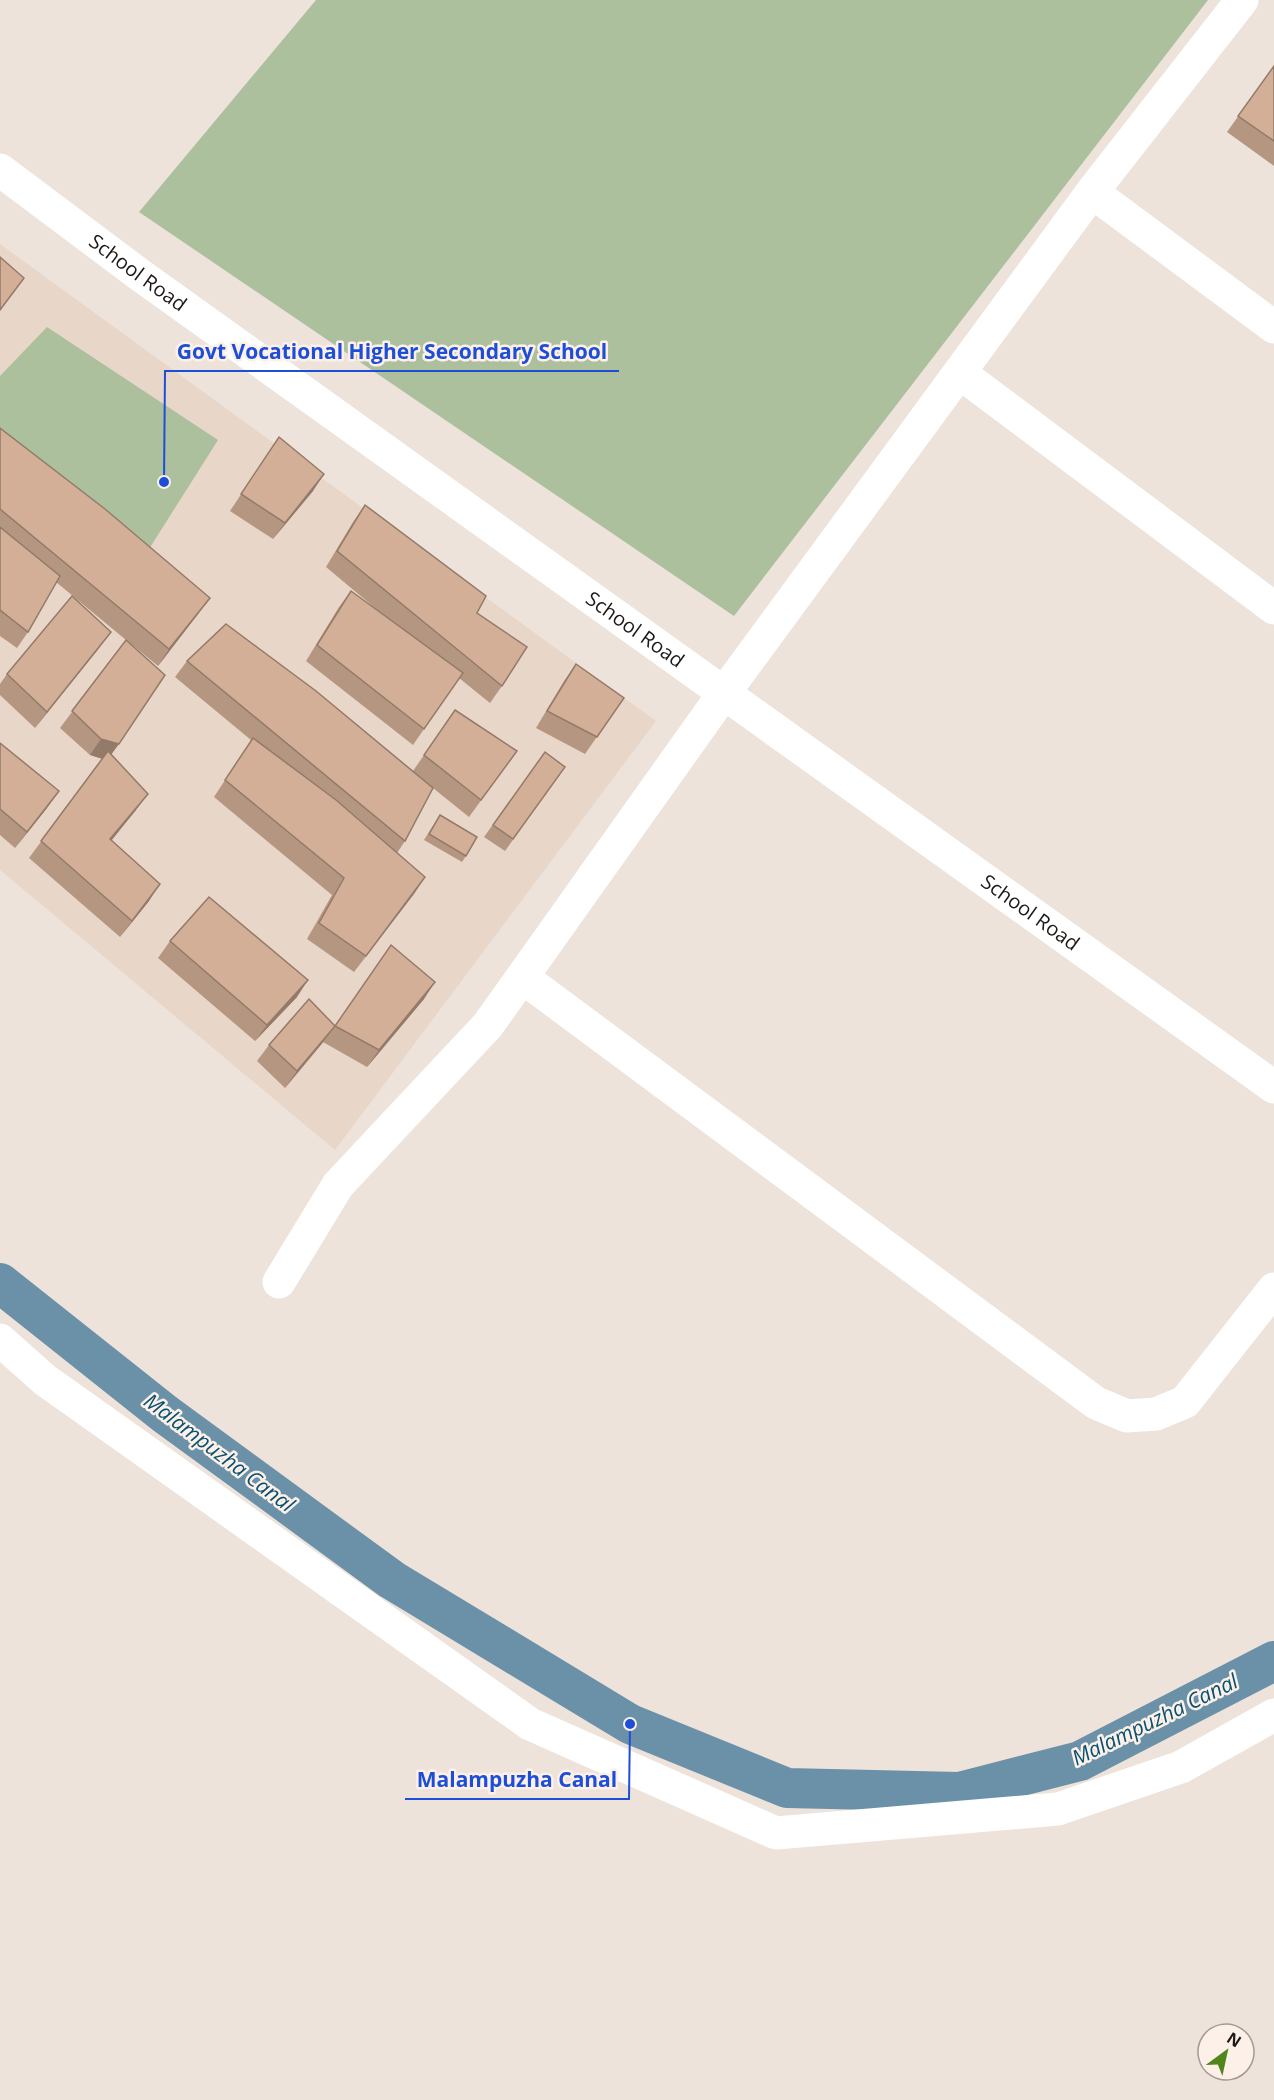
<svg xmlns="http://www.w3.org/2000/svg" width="1274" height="2100" viewBox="0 0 1274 2100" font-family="'Open Sans',sans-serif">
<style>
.built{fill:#e8d6c9}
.park{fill:#acc09e}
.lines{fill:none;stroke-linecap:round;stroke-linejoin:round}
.canal{stroke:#6b91a8;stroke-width:40}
.street{stroke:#fff;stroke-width:33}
.secondary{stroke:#fff;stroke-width:33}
.wall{fill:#b59681}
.shaded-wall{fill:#937a69}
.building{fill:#d2af96;stroke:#937a69;stroke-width:1.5}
.labels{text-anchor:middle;stroke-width:5;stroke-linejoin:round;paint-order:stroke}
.street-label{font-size:20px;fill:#1d1917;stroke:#fcf0e8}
.water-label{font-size:21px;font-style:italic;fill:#075172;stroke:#fcf0e8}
.leader{fill:none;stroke:#1d4ed8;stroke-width:2}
.callout-dot{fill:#1d4ed8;stroke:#fcf0e8;stroke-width:2}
.callout-label{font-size:21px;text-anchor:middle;font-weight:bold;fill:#1d4ed8;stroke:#fcf0e8;stroke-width:5;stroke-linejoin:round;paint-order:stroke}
</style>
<rect width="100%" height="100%" fill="#eee3da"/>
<path class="built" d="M0 244 656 721 335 1150 0 870Z"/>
<path class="park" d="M316 0H1208L734 616 139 212Z
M47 327 218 440 149 549 0 430V376Z"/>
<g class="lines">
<path class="canal" d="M0 1283 165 1414 392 1580 630 1724 787 1788 959 1792 1080 1761 1274 1661"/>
<path class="street" d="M1092 192 1274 327
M960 373 1274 608
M522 977 1096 1403 1127 1416 1156 1414 1185 1402 1274 1289
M279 1282 338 1185 488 1025 724 693 1092 192 1242 0
M0 1340 45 1380 530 1724 776 1833 1058 1809 1181 1767 1274 1715"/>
<path class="secondary" id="s1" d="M0 170 140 275 1274 1087"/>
</g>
<path class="wall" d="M1274 66V166L1227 132Z
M0 428 198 614 158 666 130 643 165 675 111 755 136 810 111 840 149 901 120 937 29 858 102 759 90 755 60 728 126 640 56 582 28 632 17 648 0 636Z
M279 437 313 491 273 539 230 511Z
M365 505 477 613 502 686 490 703 459 678 413 745 306 661 339 607 351 591 381 613 326 567 353 522Z
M99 648 35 728 0 695V684L7 674Z
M187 661 413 771 455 710 517 751 469 817 433 788 405 841 397 853 425 877 354 972 307 939 332 895 214 797 251 740 175 677Z
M576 664 624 698 585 754 536 728 564 681Z
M0 743 47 808 15 848 0 835Z
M545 752 565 767 505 851 484 837Z
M436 821 466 856 462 862 424 840Z
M170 941 297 997 255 1041 158 958Z
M424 999 367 1067 323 1042 326 1039 285 1088 257 1061 269 1045Z"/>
<path class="shaded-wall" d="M324 474 313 491 273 539 285 523Z
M210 598 198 614 158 666 169 649Z
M111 632 99 648 35 728 47 712Z
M101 739 119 744 107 760 90 755Z
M59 791 47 808 15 848 27 832Z
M148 794 136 810 99 856 110 839Z
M425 877 414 894 354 972 366 956Z
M160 884 149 901 120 937 132 921Z
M308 980 297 997 255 1041 267 1025Z
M435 982 424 999 367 1067 379 1050Z
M335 1026 323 1042 285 1088 297 1071Z"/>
<path class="building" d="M1274 66V141L1238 116Z
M0 257 24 278 0 310Z
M0 428 105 509 210 598 169 649 0 509Z
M279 437 324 474 285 523 241 494Z
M365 505 486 596 477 613 527 647 502 686 337 551Z
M0 527 60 576 28 632 0 610Z
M351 591 463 673 424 729 317 645Z
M72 596 111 632 47 712 7 674Z
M226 624 316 691 433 788 405 841 187 661Z
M126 640 165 675 119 744 101 739 72 711Z
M576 664 624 698 597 737 547 711Z
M455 710 517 751 481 800 424 755Z
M253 738 336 800 425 877 366 956 319 923 344 878 225 780Z
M0 743 59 791 27 832 0 809Z
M108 751 148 794 110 839 160 884 132 921 41 841Z
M545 752 565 767 513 839 493 825Z
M440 815 477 837 466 856 429 834Z
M209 897 308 980 267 1025 170 941Z
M391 945 435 982 379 1050 335 1026Z
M309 999 335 1026 297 1071 269 1045Z"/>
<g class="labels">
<g class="street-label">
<text dy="7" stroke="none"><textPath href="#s1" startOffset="172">School Road</textPath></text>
<text dy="7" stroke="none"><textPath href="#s1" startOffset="784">School Road</textPath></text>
<text dy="7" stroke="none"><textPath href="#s1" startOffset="1270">School Road</textPath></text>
</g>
<g class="water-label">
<text transform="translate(219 1453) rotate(37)" y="7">Malampuzha Canal</text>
<text transform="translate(1155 1720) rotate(-26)" y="7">Malampuzha Canal</text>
</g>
</g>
<path class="leader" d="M164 482L165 371H619M630 1724L629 1799H405"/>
<g class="callout-dot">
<circle cx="164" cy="482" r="6"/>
<circle cx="630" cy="1724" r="6"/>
</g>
<g class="callout-label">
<text x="392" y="359">Govt Vocational Higher Secondary School</text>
<text x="517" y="1787">Malampuzha Canal</text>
</g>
<g transform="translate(1226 2052) rotate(33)"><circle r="28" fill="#fcf0e8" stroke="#a39a94" stroke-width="1.5"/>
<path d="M0-4.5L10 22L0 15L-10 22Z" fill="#52861c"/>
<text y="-9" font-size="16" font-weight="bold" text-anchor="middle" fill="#1d1917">N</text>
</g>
</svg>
